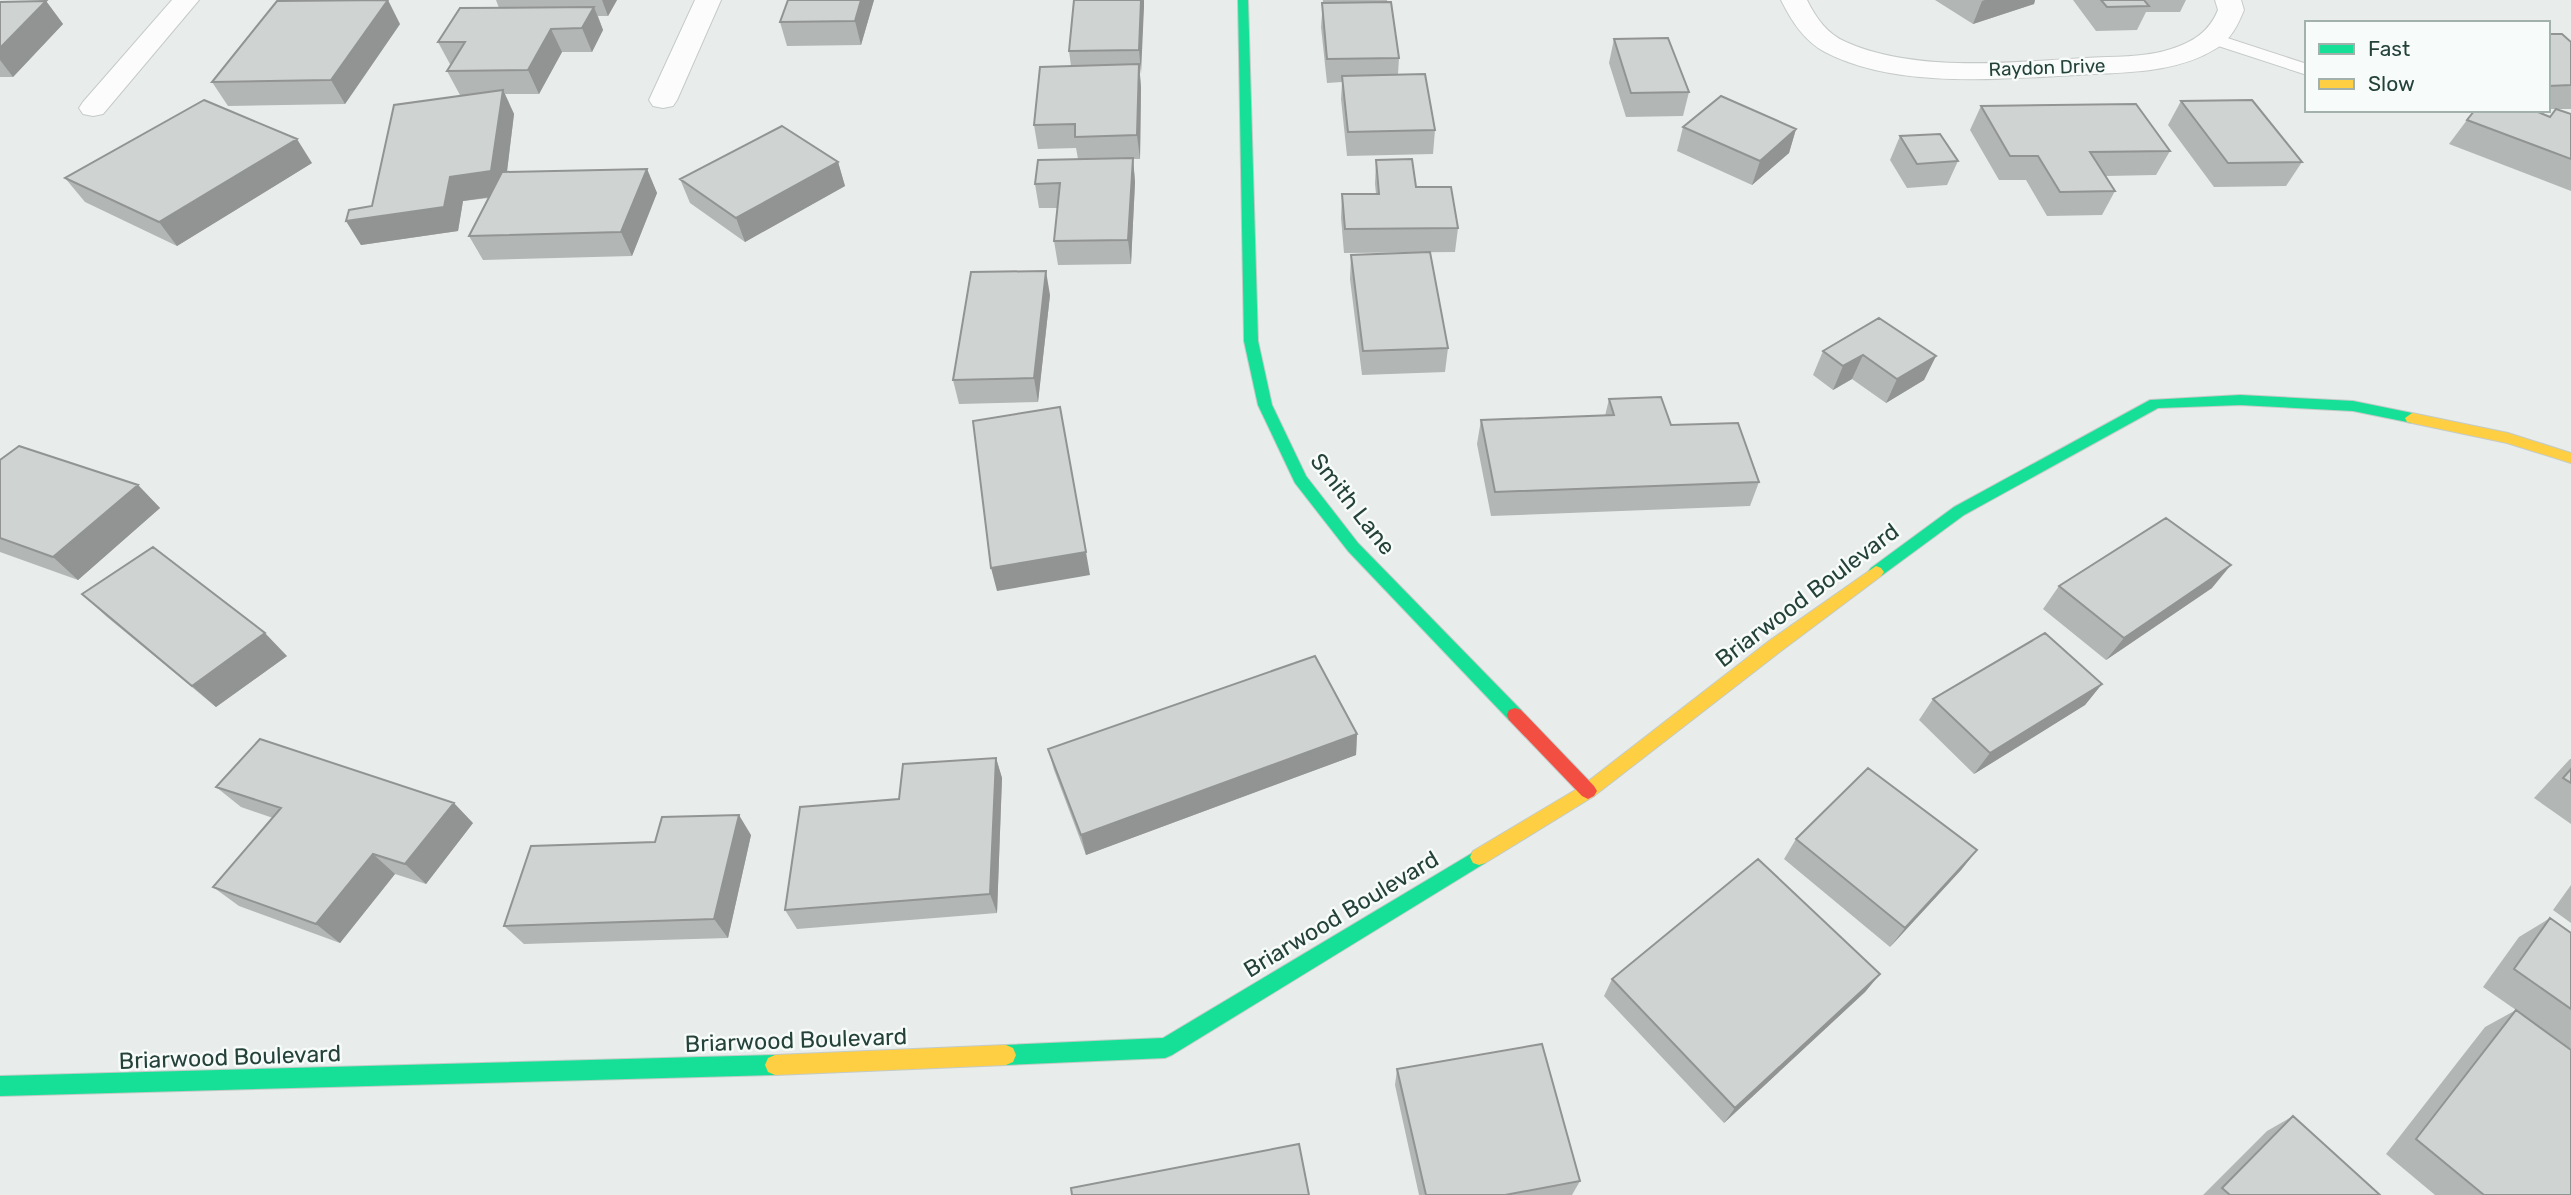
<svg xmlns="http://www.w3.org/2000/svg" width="2571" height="1195" viewBox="0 0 2571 1195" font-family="Rubik,sans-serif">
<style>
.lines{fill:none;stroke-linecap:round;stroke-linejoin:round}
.lane-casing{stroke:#c5cac8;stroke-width:2}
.street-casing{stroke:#c5cac8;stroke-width:2}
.fast-casing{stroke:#c3cbc8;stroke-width:2}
.slow-casing{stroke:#c3cbc8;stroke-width:2}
.jam-casing{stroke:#c3cbc8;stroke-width:2}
.lane{fill:#fcfcfc;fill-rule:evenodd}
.street{fill:#fcfcfc;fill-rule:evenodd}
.fast{fill:#16e098;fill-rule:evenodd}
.slow{fill:#ffcf43;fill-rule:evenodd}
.jam{fill:#f24e42;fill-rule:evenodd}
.wall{fill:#b2b6b5}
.shaded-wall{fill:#919493}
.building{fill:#cfd4d2;stroke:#919493;stroke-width:2}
.labels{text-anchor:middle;stroke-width:5;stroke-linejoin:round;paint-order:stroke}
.far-street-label{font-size:19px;fill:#24423a;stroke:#f7fbf9}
.street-label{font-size:23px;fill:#24423a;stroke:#f7fbf9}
</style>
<rect width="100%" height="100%" fill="#e8edeb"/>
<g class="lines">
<defs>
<path id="lane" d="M2212 33 2307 64V75L2206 42 2204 38 2206 34Z"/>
<path id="street" d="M172 0H199L103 114 93 116 83 114 79 108 83 102Z
M695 0H721L677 100 673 106 663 108 653 106 649 100Z
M1781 0H1807C1816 18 1827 34 1846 42 1915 73 2012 62 2085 58 2113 56 2144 58 2171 49 2193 42 2209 32 2218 10L2215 0H2241L2244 10C2238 25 2231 39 2217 48 2176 74 2123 72 2077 75 1999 79 1896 89 1825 52 1804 41 1791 20 1781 0Z"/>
<path id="fast" d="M1238 0H1248L1258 341 1272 405 1306 476 1358 543 1521 710 1523 715 1521 720 1515 722 1509 720 1348 551 1295 483 1258 405 1244 341Z
M2240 395 2353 401 2412 413 2419 418 2412 423 2353 411 2240 405 2158 408 1964 515 1881 576H1871L1868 572 1871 568 1954 507 2150 400Z
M1479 849 1485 851 1488 857 1485 863 1172 1055 1165 1058 1006 1065 999 1062 996 1055 999 1048 1006 1045 1163 1038Z
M775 1055 782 1058 785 1065 782 1072 775 1075 0 1096V1076Z"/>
<path id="slow" d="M2412 413 2508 433 2571 453V463L2507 443 2407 422 2405 418Z
M1876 566 1881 568 1884 572 1881 576 1781 651 1594 796 1485 863 1479 865 1473 863 1470 857 1473 851 1582 786 1769 641Z
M1006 1045 1013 1048 1016 1055 1013 1062 1006 1065 775 1075 768 1072 765 1065 768 1058 775 1055Z"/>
<path id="jam" d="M1515 708 1521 710 1594 786 1597 791 1594 796 1588 799 1582 796 1509 720 1507 715 1509 710Z"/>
</defs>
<use href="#lane" class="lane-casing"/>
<use href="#street" class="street-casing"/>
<use href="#fast" class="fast-casing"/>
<use href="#slow" class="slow-casing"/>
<use href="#jam" class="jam-casing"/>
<use href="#lane" class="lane"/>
<use href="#street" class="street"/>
<use href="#fast" class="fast"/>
<use href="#slow" class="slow"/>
<use href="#jam" class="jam"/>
</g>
<path class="wall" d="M496 0H617L608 16H598L603 30 592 52H562L539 94H505L514 114 507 172 647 169 657 193 632 256 483 260 469 236 489 198 463 201 458 231 361 245 346 221 372 206 468 95H460L447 71 451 66 438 42 499 8Z
M788 0H874L861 45 787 46 780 22Z
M1074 0H1144L1140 74 1141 88 1140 159H1133L1135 182 1131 264 1058 265 1054 241 1058 208H1039L1035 184 1078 159 1076 148 1038 149 1034 125 1071 66 1069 51Z
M1323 0H1387L1399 58 1398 74 1435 130 1433 154 1347 156 1341 99 1342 82 1327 83 1321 27Z
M1935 0H2035L2034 4 1973 24Z
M2073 0H2186L2180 12H2146L2137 30 2096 31Z
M46 1 63 24 13 77H0V2Z
M400 24 345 104 228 106 212 82Z
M2548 34 2571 42V109H2557L2571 114V191L2449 144 2467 120 2550 117 2556 109H2548Z
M1614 39 1689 92 1683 116 1626 117 1609 63Z
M2181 101 2302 162 2286 186 2214 187 2168 125Z
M1981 106 2170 151 2156 175 2105 176 2115 191 2102 215 2047 216 2026 180H1999L1970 130Z
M1683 127 1796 129 1789 153 1752 185 1677 151Z
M1900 136 1958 161 1947 185 1907 188 1890 160Z
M1376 160 1416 187 1458 228 1455 252 1344 253 1341 218 1342 194H1376L1375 184Z
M838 162 845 186 745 242 690 203 680 179Z
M312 163 177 246 85 202 65 178Z
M1351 255 1448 348 1445 372 1362 375 1350 279Z
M1050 295 1038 402 959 404 953 380Z
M1823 351 1936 356 1924 380 1886 403 1852 379 1833 390 1813 375Z
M1609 399 1671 425 1759 482 1750 506 1491 516 1477 444 1481 420 1605 416Z
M0 460 138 485 160 508 78 580 0 552Z
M2059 586 2212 588 2106 660 2043 609Z
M82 594 287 656 216 707 107 617Z
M2102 684 2085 705 1974 774 1919 720 1933 699Z
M1357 734 1356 755 1086 855 1054 770 1048 749Z
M996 758 1002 778 997 913 797 929 785 910 899 799Z
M2570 759H2571V824L2534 798Z
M216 787 473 823 426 884 395 874 340 943 239 906 213 887 273 818 241 807Z
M751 835 728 938 524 944 504 926 655 842Z
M1796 839 1977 850 1961 870 1890 947 1784 859Z
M2571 885V923L2553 910Z
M2550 918 2571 933V1049L2536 1025 2571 1195H2435L2386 1154 2485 1027 2516 1010 2483 987 2519 937Z
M1880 974 1865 992 1724 1123 1604 996 1612 979Z
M1397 1069 1580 1181 1572 1195H1419L1395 1085Z
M2293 1116 2380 1195H2203L2267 1131Z"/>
<path class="shaded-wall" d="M388 0 400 24 345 104 331 80Z
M602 0H617L608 16Z
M861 0H874L861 45 855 21Z
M1141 0H1144V7L1141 74 1139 50Z
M1985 0H2035L2034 4 1973 24 1982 1Z
M46 1 63 24 13 77 0 60V48Z
M594 7 603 30 592 52 582 28Z
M551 29 562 52 539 94 528 70Z
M1139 64 1141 88 1140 159 1137 135Z
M503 90 514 114 504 195 463 201 458 231 361 245 346 221 450 177Z
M1796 129 1789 153 1752 185 1760 161Z
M297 139 312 163 177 246 159 222Z
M1133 158 1135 182 1131 264 1128 240Z
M838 162 845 186 745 242 736 218Z
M647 169 657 193 632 256 621 232Z
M1046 271 1050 295 1038 402 1034 378Z
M1863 355 1852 379 1833 390 1843 366Z
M1936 356 1924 380 1886 403 1897 379Z
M138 485 160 508 78 580 53 557Z
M1086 552 1090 575 997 591 991 568Z
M2231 565 2212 588 2106 660 2124 638Z
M265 633 287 656 216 707 192 686Z
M2102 684 2085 705 1974 774 1990 753Z
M1357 734 1356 755 1086 855 1081 835Z
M996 758 1002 778 997 913 990 894Z
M454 803 473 823 426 884 405 864Z
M739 815 751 835 728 938 714 919Z
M1977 850 1961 870 1890 947 1905 928Z
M373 854 395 874 340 943 316 924Z
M1880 974 1865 992 1724 1123 1735 1108Z"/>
<path class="building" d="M388 0 331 80 212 82 277 1Z
M788 0H861L855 21 780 22Z
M1074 0H1141L1139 50 1069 51Z
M2101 0H2144L2149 6 2107 7Z
M46 1 0 48V2Z
M1391 2 1399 58 1327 59 1322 3Z
M594 7 582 28 551 29 528 70 447 71 465 42H438L460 8Z
M2548 34H2562L2571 42V85L2548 86Z
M1668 38 1689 92 1631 93 1614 39Z
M1139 64 1137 135 1075 137V124L1034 125 1040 67Z
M1425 74 1435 130 1348 132 1342 76Z
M503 90 491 171 450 177 444 207 346 221 349 210 372 206 394 105Z
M1721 96 1796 129 1760 161 1683 127Z
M204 100 297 139 159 222 65 178Z
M2252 100 2302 162 2228 163 2181 101Z
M2136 104 2170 151 2090 152 2115 191 2060 192 2038 156H2010L1981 106Z
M2556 109 2571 114V159L2467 120 2475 110H2533L2550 117Z
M782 126 838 162 736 218 680 179Z
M1940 134 1958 161 1917 164 1900 136Z
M1133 158 1128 240 1054 241 1060 183 1035 184 1038 160Z
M1412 159 1416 187H1451L1458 228 1345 229 1342 194H1379L1376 160Z
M647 169 621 232 469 236 502 172Z
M1430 252 1448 348 1363 351 1351 255Z
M1046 271 1034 378 953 380 971 272Z
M1879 318 1936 356 1897 379 1863 355 1843 366 1823 351Z
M1661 397 1671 425 1738 423 1759 482 1495 492 1481 420 1614 415 1609 399Z
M1060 407 1086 552 991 568 973 421Z
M19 446 138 485 53 557 0 538V460Z
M2166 518 2231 565 2124 638 2059 586Z
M153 547 265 633 192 686 82 594Z
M2045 633 2102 684 1990 753 1933 699Z
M1315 656 1357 734 1081 835 1048 749Z
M260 739 454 803 405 864 373 854 316 924 213 887 281 808 216 787Z
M996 758 990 894 785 910 800 807 899 799 903 764Z
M1868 768 1977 850 1905 928 1796 839Z
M2571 769V783L2563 778Z
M739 815 714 919 504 926 531 846 655 842 662 817Z
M1758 859 1880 974 1735 1108 1612 979Z
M2550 918 2571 933V1009L2514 969Z
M2516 1010 2571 1050V1195H2484L2416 1139Z
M1542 1044 1580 1181 1505 1195H1426L1397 1069Z
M2293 1116 2380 1195H2230L2222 1188Z
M1299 1144 1309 1195H1072L1071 1188Z"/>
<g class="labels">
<g class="far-street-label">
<text transform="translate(2047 67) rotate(-2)" y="7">Raydon Drive</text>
</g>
<g class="street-label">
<text transform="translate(1353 504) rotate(52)" y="8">Smith Lane</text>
<text transform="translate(1807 595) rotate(-37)" y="8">Briarwood Boulevard</text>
<text transform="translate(1341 914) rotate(-31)" y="8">Briarwood Boulevard</text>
<text transform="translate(796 1040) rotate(-2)" y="8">Briarwood Boulevard</text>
<text transform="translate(230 1057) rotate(-2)" y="8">Briarwood Boulevard</text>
</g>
</g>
<rect x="2305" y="21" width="245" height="91" fill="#f7fbf9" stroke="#a3b1ad" stroke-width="2"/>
<rect x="2319" y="44" width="35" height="10" fill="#16e098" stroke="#a3b1ad" stroke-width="2"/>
<text x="2368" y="56" font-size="21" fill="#24423a">Fast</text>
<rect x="2319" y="79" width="35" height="10" fill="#ffcf43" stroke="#a3b1ad" stroke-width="2"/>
<text x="2368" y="91" font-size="21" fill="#24423a">Slow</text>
</svg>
